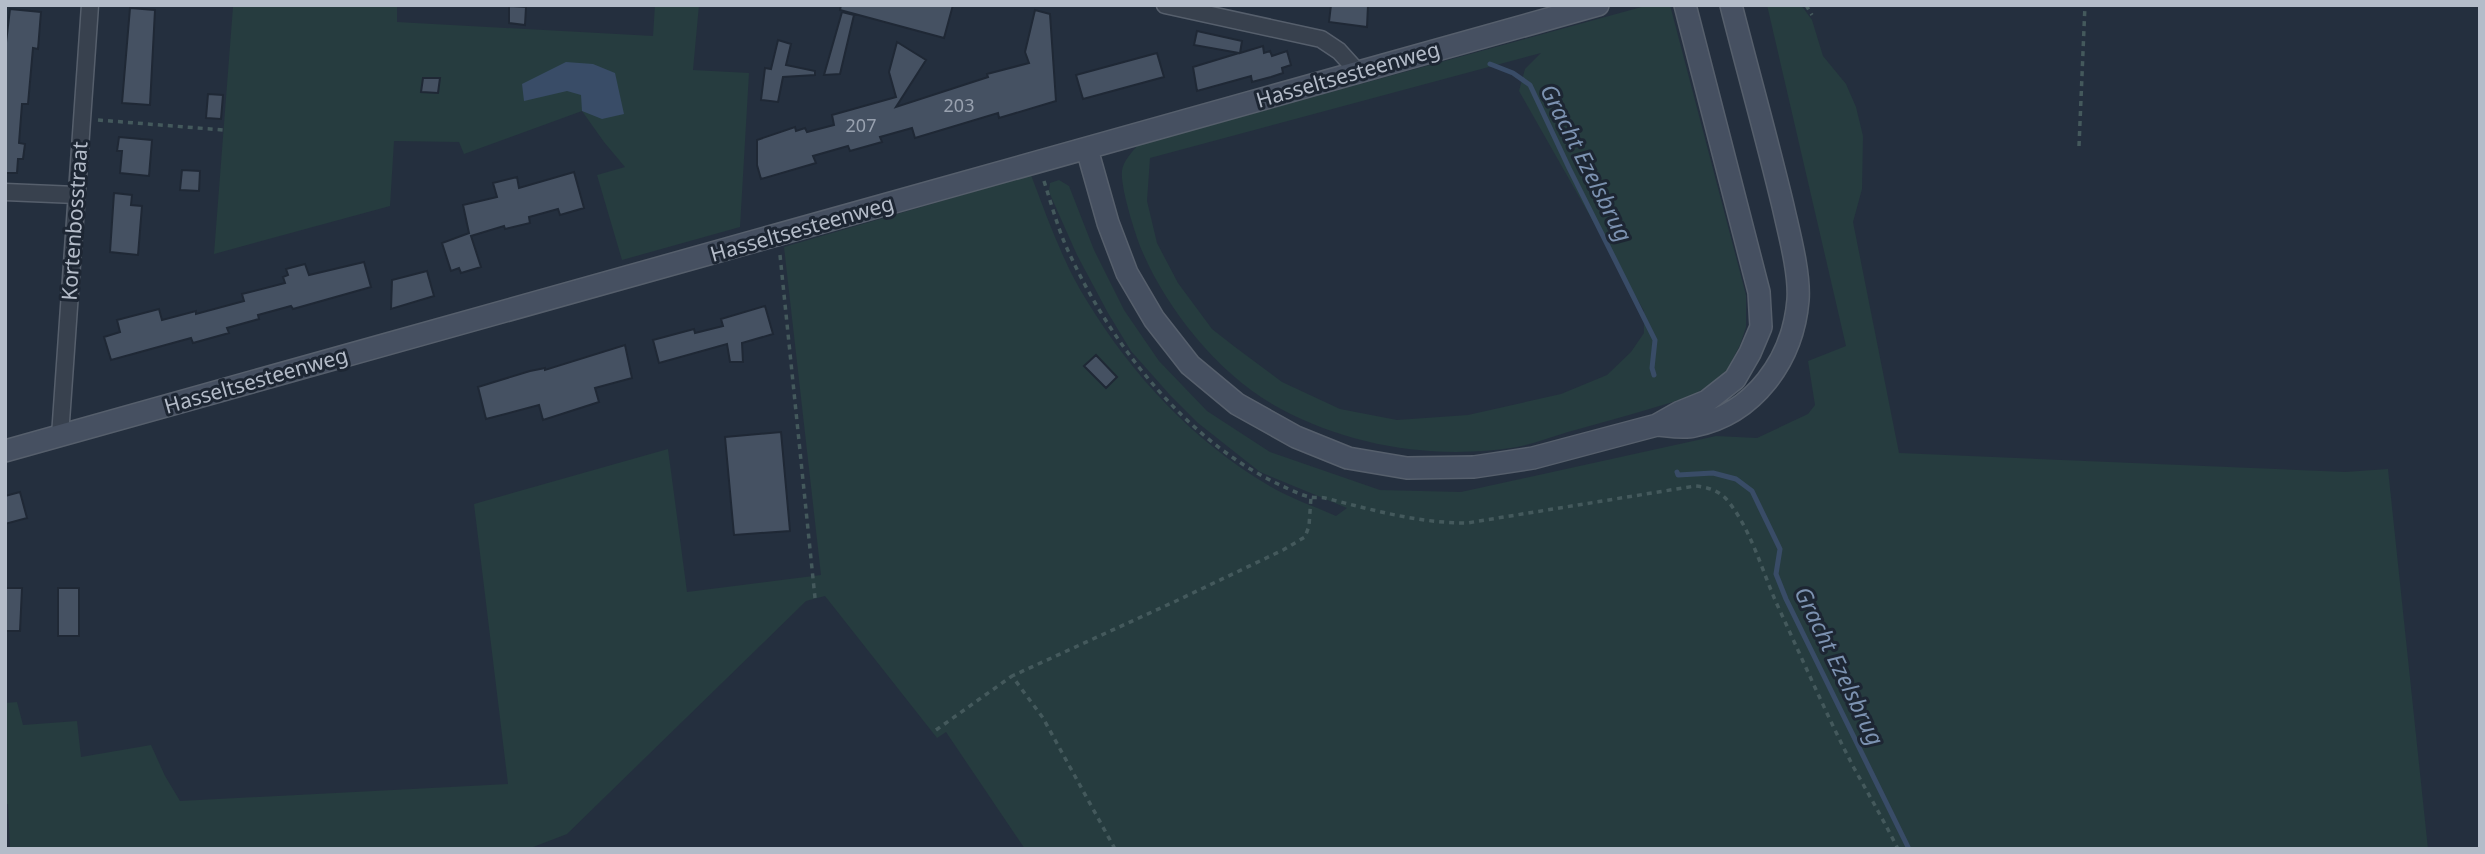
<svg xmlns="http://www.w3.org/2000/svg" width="2485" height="854" viewBox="0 0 2485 854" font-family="'Noto Sans',sans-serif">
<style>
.green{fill:#263c3f;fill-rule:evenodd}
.water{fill:#394c67}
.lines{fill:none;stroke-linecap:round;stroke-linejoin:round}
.stream{stroke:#394c67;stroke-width:5}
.building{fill:#455162;stroke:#1f2835;stroke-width:2}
.minor-casing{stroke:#565f6c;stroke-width:19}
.secondary-casing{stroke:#565f6c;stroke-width:24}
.path{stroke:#44595c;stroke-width:3.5;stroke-dasharray:5 5;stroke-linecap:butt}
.minor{stroke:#38414e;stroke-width:16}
.secondary{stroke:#465061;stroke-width:21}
.labels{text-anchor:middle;stroke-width:6;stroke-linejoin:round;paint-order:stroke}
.number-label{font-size:18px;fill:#98a1af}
.street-label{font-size:21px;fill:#b4bcc9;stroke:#1d2633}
.water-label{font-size:23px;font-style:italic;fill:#7c92b1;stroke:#1d2633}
</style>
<rect width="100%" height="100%" fill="#242f3e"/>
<path class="green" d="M655 5H699L693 70 749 73 740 227 622 260 597 175 625 167 604 142 582 111 464 154 459 142 394 141 390 206 214 254 233 7 397 6V22L653 36Z
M1649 5H1670L1746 295V327L1740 345 1724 376 1690 397C1649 409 1609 421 1568 432 1551 437 1534 444 1517 447 1437 460 1352 447 1281 409 1222 378 1169 313 1143 253 1136 238 1120 186 1122 171 1123 161 1132 152 1138 145ZM1541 53 1525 69 1519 91 1644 311V333L1631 352 1607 375 1561 394 1468 415 1397 420 1340 409 1282 382 1235 347 1212 329 1178 283 1157 243 1147 201 1150 158Z
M1767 5H1801L1812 20 1823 56 1846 84 1856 107 1863 136 1862 189 1853 222 1899 453 2345 472 2388 469 2428 849H1025L946 732 937 738 825 596 806 601 567 834 528 849H10L8 804H5V703L17 702 23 725 77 721 81 757 151 745 165 776 180 801 508 784 474 504 668 449 687 592 821 575 784 247 1031 175C1047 217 1063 263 1087 301 1132 375 1193 441 1268 485 1289 498 1314 506 1336 516L1347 508 1260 472 1198 423 1170 395 1131 351 1108 313 1077 255 1049 192 1050 183 1059 180 1069 186 1094 250 1124 310 1159 361 1207 411 1270 452 1380 490 1461 492 1716 436 1757 438 1808 414 1815 405 1808 361 1846 346Z"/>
<path class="water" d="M566 62 593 64 615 73 624 114 602 119 582 111 581 95 567 91 524 101 522 84Z"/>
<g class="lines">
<path class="stream" d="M1490 64 1513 73 1530 85 1569 168 1655 340 1652 368 1654 375
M1677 472 1678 475 1713 473 1736 479 1752 491 1780 549 1776 574 1786 599 1909 849"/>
</g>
<path class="building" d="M841 5H953L944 38 840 10Z
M1331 5H1368L1367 27 1329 22Z
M509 6 526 7 525 25 509 23Z
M130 8 155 10 150 105 122 103Z
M10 9 41 12 38 49 33 48 28 104H22L19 143 25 144 23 159H18L17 173H5V51Z
M1035 10 1050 14 1056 101 999 118 998 113 915 138 912 128 880 137 882 142 850 151 848 146 813 156 816 163 761 179 757 165V140L795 127 796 131 805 128 807 132 834 125 832 115 896 97 889 72 897 42 926 60 896 107 988 77 987 74 1029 63 1025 52Z
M842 12 854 15 840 74 824 75Z
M1197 31 1242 41 1240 53 1263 46 1264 53 1270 51 1272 56 1287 51 1291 65 1282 68 1283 73 1271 77 1252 82 1251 76 1197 91 1193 67 1239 53 1194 45Z
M778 40 791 44 786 65 815 71V75L783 77 778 102 761 100 765 68 771 69Z
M1157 53 1164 77 1083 99 1076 75Z
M423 78H440L438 93 421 92Z
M208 94 223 95 221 119 206 118Z
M119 137 152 140 149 176 120 173 122 151H117Z
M182 170 200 171 199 191 180 190Z
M574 172 584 208 560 215 558 209 529 217 530 223 505 229 504 226 471 236 481 267 461 273 459 268 451 271 442 243 469 233 463 205 497 197 493 183 517 177 519 188Z
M114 193 132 195 131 205 142 206 138 255 110 252Z
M364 262 371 287 293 309 291 306 258 315 259 319 227 328 229 333 193 343 191 338 111 360 104 337 120 332 117 320 159 309 162 320 196 311V314L244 301 242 294 285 283 283 277 288 275 286 269 305 264 309 275Z
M427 271 434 296 391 309 392 280Z
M765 306 773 334 742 343 743 362H730L727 344 659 363 653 340 694 329 695 333 723 326 721 319Z
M625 345 632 378 595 388 599 402 543 420 539 405 486 419 478 387 530 371 545 368V370Z
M1096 355 1117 377 1106 388 1084 366Z
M781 432 790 531 734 535 725 437Z
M20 492 27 518 5 524V496Z
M5 588H22L20 631H5Z
M58 588H79V636H58Z"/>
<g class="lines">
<defs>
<path id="minor" d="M1165 5 1321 39 1339 51 1358 72
M5 192 76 195
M60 436 90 5"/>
<path id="secondary" d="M1087 149 1108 223 1127 273 1154 319 1190 365 1237 404 1296 437 1348 458 1407 468 1474 467 1533 458 1657 425 1680 412 1707 401 1735 379 1750 353 1761 327 1759 292 1685 5
M1657 425C1669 426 1683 429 1694 426 1754 414 1793 360 1798 300 1800 273 1789 233 1783 206 1767 139 1748 72 1731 5
M5 451 1598 5"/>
</defs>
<use href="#minor" class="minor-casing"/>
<use href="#secondary" class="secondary-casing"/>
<path class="path" d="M1806 5 1812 15
M98 120 223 130
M2079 146 2085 5
M1044 181C1052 206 1059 233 1071 257 1113 347 1188 442 1280 485 1289 489 1300 495 1310 497 1315 498 1320 497 1325 498 1373 510 1417 523 1467 523L1695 486C1708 487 1720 491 1728 501 1754 534 1763 576 1781 613 1805 665 1828 718 1854 768 1869 795 1884 821 1898 849
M780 255 815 598
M936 730 1012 676
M1115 849 1043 718 1012 676 1176 601 1283 550 1305 537 1309 526 1311 497"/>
<use href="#minor" class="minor"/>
<use href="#secondary" class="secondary"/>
</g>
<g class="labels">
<g class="number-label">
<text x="959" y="112">203</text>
<text x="861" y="132">207</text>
</g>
<g class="street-label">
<text transform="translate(1348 75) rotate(-16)" y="7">Hasseltsesteenweg</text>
<text transform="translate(75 221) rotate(-86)" y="7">Kortenbosstraat</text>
<text transform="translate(802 229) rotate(-16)" y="7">Hasseltsesteenweg</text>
<text transform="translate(256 381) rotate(-16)" y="7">Hasseltsesteenweg</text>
</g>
<g class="water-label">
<text transform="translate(1586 163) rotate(63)" y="8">Gracht Ezelsbrug</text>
<text transform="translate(1839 666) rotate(64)" y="8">Gracht Ezelsbrug</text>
</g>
</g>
<rect width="2485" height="854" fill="none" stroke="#b4bcc9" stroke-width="14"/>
</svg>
